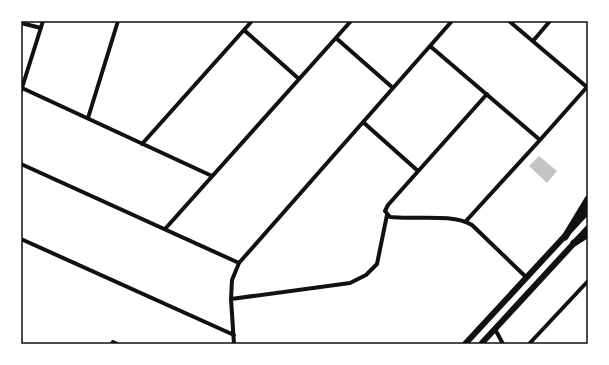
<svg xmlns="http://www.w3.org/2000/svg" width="609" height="365" viewBox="0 0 609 365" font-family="Ubuntu,sans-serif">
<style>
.building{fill:#c4c4c4}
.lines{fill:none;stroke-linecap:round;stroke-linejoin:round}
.minor{stroke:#111;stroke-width:4}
.secondary{stroke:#111;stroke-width:6}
.trunk{stroke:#111;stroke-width:7}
.neatline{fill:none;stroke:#111;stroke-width:1.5}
</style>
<rect width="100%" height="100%" fill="#fff"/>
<path class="building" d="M539 156 557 171 547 183 529 166Z"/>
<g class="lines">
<path class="minor" d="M509 21 588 88
M21 23 41 28
M244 30 299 79
M336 38 393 88
M533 41 550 21
M430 46 540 140 466 221
M22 88 212 176
M21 91 43 21
M487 94 388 205 385 211 390 217C414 220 452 213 472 225L526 277
M88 118 118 21
M363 122 418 171
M540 140 587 87
M142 144 252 21
M21 164 239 263
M165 229 351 21
M21 239 234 335
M231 299 350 283 366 275 377 264 387 215
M495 329 503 344
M112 344 113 342 117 344
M234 344 231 299 232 280 239 263 452 21
M529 344 588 281"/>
<path class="secondary" d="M465 344 588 211
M481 344 588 228"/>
<path class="trunk" d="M565 237 588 199
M574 243 588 234"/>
</g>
<rect width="609" height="365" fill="none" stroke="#ffffff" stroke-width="44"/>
<rect x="22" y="22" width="565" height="321" class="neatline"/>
</svg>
